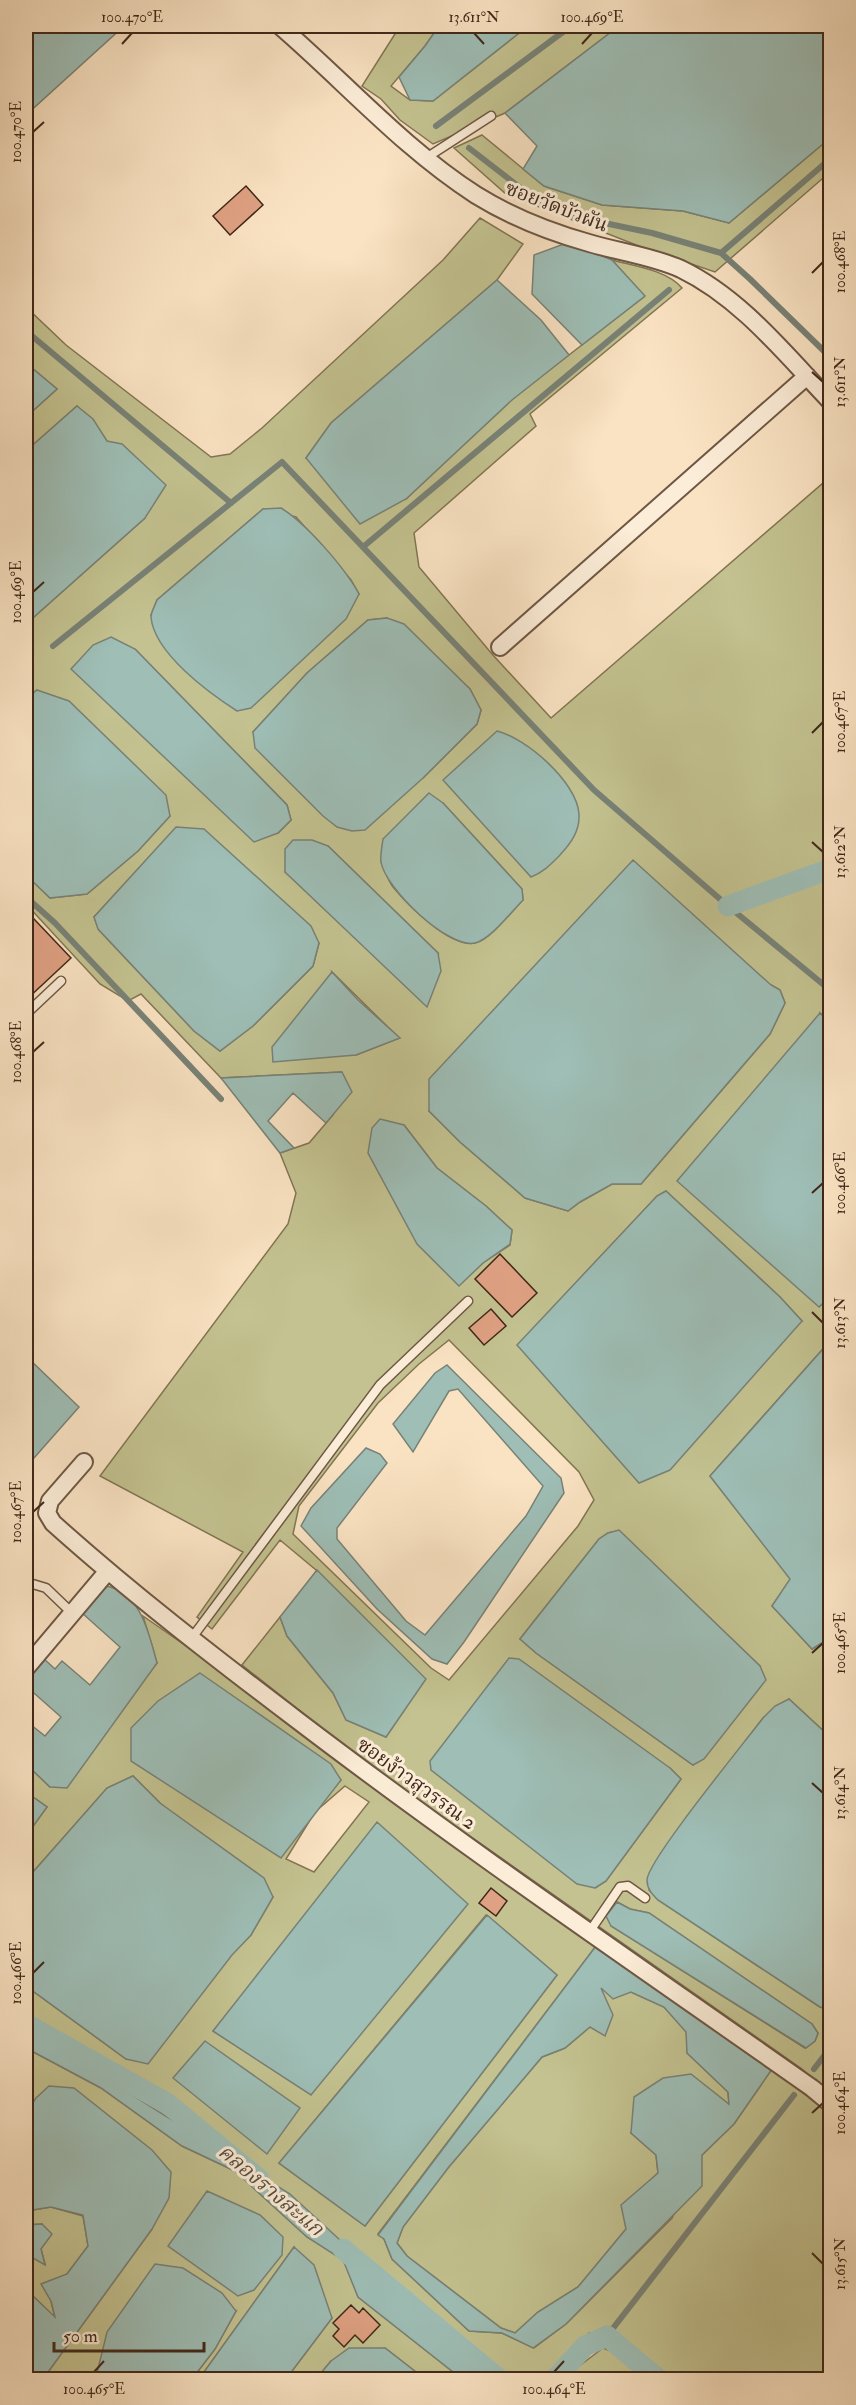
<svg xmlns="http://www.w3.org/2000/svg" width="856" height="2405" viewBox="0 0 856 2405" font-family="'IM FELL Double Pica','Noto Serif Thai',serif">
<style>
.green{fill:#c3c290;stroke:#827554;stroke-width:1.5;fill-rule:evenodd}
.water{fill:#9ebeb6;stroke:#788277;stroke-width:1.5;fill-rule:evenodd}
.lines{fill:none;stroke-linecap:round;stroke-linejoin:round}
.stream{stroke:#788277;stroke-width:6}
.canal{stroke:#9ebeb6;stroke-width:21}
.building{fill:#dfa183;stroke:#402819;stroke-width:1.5}
.lane-casing{stroke:#6e5744;stroke-width:11}
.street-casing{stroke:#6e5744;stroke-width:20}
.lane{stroke:#fcedd8;stroke-width:8}
.street{stroke:#fcedd8;stroke-width:16}
.ticks{fill:none;stroke:#402819;stroke-width:2}
.labels{text-anchor:middle;stroke-width:6;stroke-linejoin:round;paint-order:stroke}
.street-label{font-size:20px;fill:#402819;stroke:#fcedd8}
.water-label{font-size:21px;font-style:italic;fill:#584e40;stroke:#fcedd8}
.neatline{fill:none;stroke:#402819;stroke-width:2}
.ticks-label{font-size:15px;text-anchor:middle;fill:#402819}
</style>
<rect width="100%" height="100%" fill="#fae3c3"/>
<filter id="stains"><feTurbulence type="fractalNoise" baseFrequency=".00333" numOctaves="4"/><feColorMatrix values="0 0 0 0 .2 0 0 0 0 .09 0 0 0 0 .02 0 0 0 .5 -.17"/></filter>
<radialGradient id="worn" r=".72"><stop offset=".6" stop-color="#630" stop-opacity="0"/><stop offset="1" stop-color="#630" stop-opacity=".3"/></radialGradient>
<path class="green" d="M400 26H439L425 46 391 86 410 100 433 101 528 26H619L505 113 433 144 400 120 381 99 362 86Z
M482 135 544 186 602 205 683 211 729 223 830 138V172L715 272 644 248 506 194 454 148Z
M480 218 523 244 497 280 331 423 306 458 406 499 512 399 644 297 612 260C634 266 667 270 682 288L530 414 536 426 414 533 419 567 492 654 551 718 830 477V1023L820 1013V1306L830 1296V1341L710 1476 791 1579 772 1606 812 1649 830 1638V1737L789 1699 763 1718 734 1756 649 1890 658 1900 820 2007 830 2009V2094L802 2069 367 1764 242 1665 280 1617 287 1636 333 1693 346 1720 386 1737 425 1679 316 1570 280 1540 212 1629 197 1617 243 1552 100 1476 288 1224 296 1193 280 1153 309 1143 333 1115 341 1072 221 1078 141 994 128 1001 100 984 26 904V875L50 898 87 894 138 851 170 816 37 690 26 699V624L145 518C126 480 111 434 77 406L26 451V417L57 389 26 363V307L66 345 211 457 230 454 262 428 443 260ZM263 509 296 517 351 580 359 594 151 615 157 600ZM387 618 470 689 481 710 477 724 423 778 253 732 307 673 368 620ZM135 649 287 805 291 820 278 833ZM443 803 522 889 523 900C512 911 490 940 475 943 450 948 408 905 393 887 388 881 385 870 381 862ZM176 828 319 943 313 966 253 1026 220 1051 194 1031 99 930 94 917ZM328 846 438 953 379 960 285 872ZM332 972 399 1038 356 1055ZM771 985 780 990 785 1003 770 1034 641 1184H612L580 1202 568 1211 525 1198 460 1142 429 1111ZM404 1125 437 1168 486 1206 512 1230 510 1245 483 1263 459 1285ZM666 1191 780 1297 802 1321 518 1345 657 1196ZM449 1340 579 1472 594 1500 578 1526 449 1680 431 1668 293 1534 299 1506 378 1403 419 1364ZM619 1531 760 1666 693 1765 536 1653 520 1639 599 1539 608 1533ZM670 1768 681 1779 606 1881 595 1888ZM617 1902 630 1909 649 1913 812 2024 818 2033 815 2041 805 2048 611 1926Z
M143 1616 235 1680 392 1802 596 1946 378 2234 384 2239 392 2259 469 2331 502 2333 534 2348 566 2324 672 2218 702 2155 734 2124 772 2069 830 2114V2379H674L620 2338 589 2333 554 2369 533 2379H501L457 2352 386 2297 353 2252 197 2137 49 2043 26 2024V1986L126 2059 251 1935 273 1897 160 1803 133 1776 107 1788 26 1880V1836L47 1807 26 1792V1764L50 1787 157 1663ZM200 1674 341 1780 328 1795ZM345 1786 369 1802 314 1872 286 1859 315 1812ZM486 1915 557 1975 365 2226 279 2163ZM239 1999 311 2094 213 2031Z
M600 1987 631 1992 664 2007 687 2032V2053L728 2092 729 2105 631 2133 656 2155 658 2173 643 2188 626 2229 578 2287 538 2312 515 2333 501 2328 407 2256 397 2243 403 2227 448 2168 542 2057 565 2048 591 2026 605 2035Z
M26 2048 101 2088 182 2146 235 2171 307 2237 344 2260 358 2297 462 2379H425L385 2348 331 2361 316 2379H286L332 2318 294 2247 199 2379H192L215 2349 236 2311 97 2373 104 2379H43L152 2229 26 2113Z
M51 2207 83 2216 88 2246 67 2274 51 2301 55 2318 34 2297 26 2298V2254L45 2264 41 2249 42 2224 26 2225V2211Z
M603 2348 624 2356 646 2379H562Z"/>
<path class="water" d="M26 26H124L26 115Z
M439 26H528L433 101 410 100 399 77 425 46Z
M619 26H830V138L729 223 683 211 602 205 544 186 523 169 537 146 505 113Z
M569 242 612 260 645 296 582 345 532 294 534 255Z
M497 280 541 320 569 355 512 400 406 499 360 524 306 458 331 423Z
M26 363 57 389 26 417Z
M77 406 93 419 107 441 122 444 166 485 145 518 26 624V451Z
M281 508C306 523 345 568 359 594L346 619 251 708 237 711C209 693 154 653 151 617 151 612 155 606 157 600L263 509Z
M387 618 404 624 470 689 481 710 477 724 423 778 365 830 352 831 337 827 323 816 255 748 253 732 307 673 368 620Z
M111 637 135 649 287 805 291 820 278 833 254 842 71 669 93 645Z
M37 690 69 701 166 795 170 816 138 851 87 894 50 898 26 875V699Z
M497 731C526 738 577 782 579 814 580 831 571 843 560 855 551 864 544 872 531 877L443 780Z
M429 793 443 803 522 889 523 900C512 911 490 940 475 943 448 949 385 888 381 862 380 856 382 846 383 839Z
M176 827 204 829 311 926 319 943 313 966 253 1026 220 1051 194 1031 98 929 94 917Z
M293 840H312L328 846 438 953 441 971 427 1007 285 872V849Z
M633 860 771 985 780 990 785 1003 770 1034 641 1184H612L580 1202 568 1211 525 1198 460 1142 429 1111V1079Z
M332 972 358 1000 400 1038 356 1055 273 1062 272 1047Z
M820 1013 830 1023V1296L819 1307 677 1181Z
M342 1072 352 1092 326 1123 293 1093 268 1121 294 1148 280 1153 221 1078Z
M380 1119 404 1125 437 1168 486 1206 512 1230 510 1244 483 1263 459 1286 417 1244 368 1153 372 1128Z
M666 1191 780 1297 802 1321 670 1470 639 1483 517 1345 657 1196Z
M830 1341V1638L812 1649 772 1606 790 1579 710 1476Z
M26 1356 79 1407 26 1467Z
M447 1365 561 1478 564 1493 464 1642 447 1664 432 1659 377 1609 301 1526 311 1508 366 1448 380 1454 387 1463 337 1528V1539L406 1621 425 1635 526 1516 543 1486 458 1389 449 1391 413 1452 393 1424 435 1373Z
M619 1530 760 1666 766 1680 704 1759 693 1765 536 1653 520 1639 599 1539 608 1533Z
M317 1570 426 1679 386 1737 346 1720 333 1693 287 1636 280 1617Z
M106 1586C141 1592 149 1634 157 1663L67 1788 50 1787 26 1764V1721L45 1736 61 1717 26 1686V1681L43 1658 55 1669 62 1661 90 1685 120 1647 82 1613 92 1599Z
M509 1658 519 1659 670 1768 681 1779 606 1881 595 1888 577 1884 431 1770 430 1761Z
M200 1673 331 1764 341 1780 281 1858 131 1761V1728L158 1701Z
M789 1699 830 1737 829 2010 820 2007 658 1900C652 1894 647 1889 647 1880 647 1861 745 1742 763 1718L775 1706Z
M133 1776 160 1803 264 1878 273 1897 251 1935 232 1955 148 2064 126 2059 26 1986V1880L107 1788Z
M26 1792 47 1807 26 1836Z
M377 1822 468 1904 311 2095 213 2031Z
M617 1902 630 1909 649 1913 812 2024 818 2033 815 2041 806 2048 611 1926 606 1916Z
M487 1915 557 1975 365 2226 279 2163Z
M596 1946 772 2069 734 2124 702 2155V2186L566 2324 533 2348 502 2333 469 2331 392 2259 384 2239 378 2235ZM601 1988 613 1999 631 1992 664 2007 686 2032 687 2053 728 2092 729 2104 691 2074 663 2078 634 2097 631 2133 656 2155 658 2173 621 2205 626 2229 578 2287 538 2312 515 2333 501 2328 407 2256 397 2243 403 2227 448 2168 542 2057 565 2048 590 2027 605 2036 613 2015Z
M26 2024 49 2043 290 2194 353 2252 386 2297 457 2352 501 2379H462L358 2297 343 2260 307 2237 235 2171 182 2146 101 2088 26 2048Z
M205 2041 300 2108 267 2154 173 2078Z
M49 2086 74 2088 152 2150 171 2172 169 2198 152 2229 43 2379H26V2298L34 2297 55 2317 51 2301 41 2284 67 2274 88 2246 83 2215 51 2207 26 2211V2113L36 2098Z
M207 2191 260 2215 283 2237 282 2255 254 2290 238 2296 168 2246Z
M42 2224 52 2234 41 2249 45 2265 26 2254V2225Z
M294 2247 314 2265 332 2318 286 2379H199Z
M155 2264 183 2268 222 2293 236 2311 215 2349 192 2379H104L97 2373 107 2332Z
M349 2348H385L425 2379H316L331 2361Z"/>
<g class="lines">
<path class="stream" d="M436 126 571 26
M469 148 531 196 571 216 652 233 721 253 750 279 827 354
M721 253 830 159
M26 331 231 503
M363 547 669 290
M53 646 282 462 594 790 728 906 830 990
M26 671 31 666
M26 897 55 923 221 1099
M814 2069 830 2048
M607 2336 794 2095"/>
<path class="canal" d="M728 906 830 869
M26 2024 168 2104 259 2179
M343 2249 500 2380
M554 2380 585 2346 607 2336 659 2380"/>
</g>
<path class="building" d="M246 186 263 205 230 235 213 216Z
M34 919 71 958 26 1000V926Z
M500 1254 537 1293 512 1317 475 1279Z
M491 1309 506 1326 484 1345 469 1328Z
M491 1888 507 1901 496 1916 479 1903Z
M351 2305 359 2313 363 2308 380 2325 363 2343 355 2335 344 2347 333 2336 339 2329 333 2323Z"/>
<g class="lines">
<defs>
<path id="lane" d="M426 158 491 116
M26 1014 61 981
M26 1582 46 1588 72 1613
M191 1639 380 1385 468 1301
M590 1931 620 1887 628 1886 645 1898"/>
<path id="street" d="M280 26C345 82 403 148 476 195 510 216 550 232 589 243 619 252 652 256 681 269 741 298 785 354 830 401
M500 647 807 376
M84 1462 50 1501 47 1513 53 1523C131 1593 214 1657 297 1720 465 1848 640 1967 812 2088L830 2103
M26 1668 107 1572"/>
</defs>
<use href="#lane" class="lane-casing"/>
<use href="#street" class="street-casing"/>
<use href="#lane" class="lane"/>
<use href="#street" class="street"/>
</g>
<path class="ticks" d="M474 33 484 44M122 44 132 33M582 44 592 33M33 132 44 122M812 273 823 262M812 372 823 382M33 592 44 582M812 733 823 722M812 842 823 852M33 1052 44 1042M812 1193 823 1183M812 1312 823 1323M33 1512 44 1502M812 1653 823 1643M812 1783 823 1793M33 1973 44 1962M812 2113 823 2103M812 2253 823 2264M94 2372 104 2361M554 2372 564 2361"/>
<g class="labels">
<g class="street-label">
<text transform="translate(557 206) rotate(21)" y="7">ซอยวัดบัวผัน</text>
<text transform="translate(417 1783) rotate(36)" y="7">ซอยง้าวสุวรรณ 2</text>
</g>
<g class="water-label">
<text transform="translate(271 2190) rotate(40)" y="7">คลองรางสะแก</text>
</g>
</g>
<rect width="856" height="2405" fill="none" stroke="#fae3c3" stroke-width="66"/>
<path d="M54 2342v9h150v-9" fill="none" stroke="#402819" stroke-width="3"/>
<text x="63" y="2342" font-size="18" fill="#402819" stroke="#fcedd8" stroke-width="4.5" paint-order="stroke">50 m</text>
<rect x="33" y="33" width="790" height="2339" class="neatline"/>
<g class="ticks-label">
<text x="132" y="22">100.470°E</text>
<text x="474" y="22">13.611°N</text>
<text x="592" y="22">100.469°E</text>
<text transform="translate(16 132) rotate(-90)" y="5">100.470°E</text>
<text transform="translate(840 262) rotate(-90)" y="5">100.468°E</text>
<text transform="translate(840 382) rotate(-90)" y="5">13.611°N</text>
<text transform="translate(16 592) rotate(-90)" y="5">100.469°E</text>
<text transform="translate(840 722) rotate(-90)" y="5">100.467°E</text>
<text transform="translate(840 852) rotate(-90)" y="5">13.612°N</text>
<text transform="translate(16 1052) rotate(-90)" y="5">100.468°E</text>
<text transform="translate(840 1183) rotate(-90)" y="5">100.466°E</text>
<text transform="translate(840 1323) rotate(-90)" y="5">13.613°N</text>
<text transform="translate(16 1512) rotate(-90)" y="5">100.467°E</text>
<text transform="translate(840 1643) rotate(-90)" y="5">100.465°E</text>
<text transform="translate(840 1793) rotate(-90)" y="5">13.614°N</text>
<text transform="translate(16 1973) rotate(-90)" y="5">100.466°E</text>
<text transform="translate(840 2103) rotate(-90)" y="5">100.464°E</text>
<text transform="translate(840 2264) rotate(-90)" y="5">13.615°N</text>
<text x="94" y="2394">100.465°E</text>
<text x="554" y="2394">100.464°E</text>
</g>
<rect width="100%" height="100%" filter="url(#stains)"/>
<rect width="100%" height="100%" fill="url(#worn)"/>
</svg>
